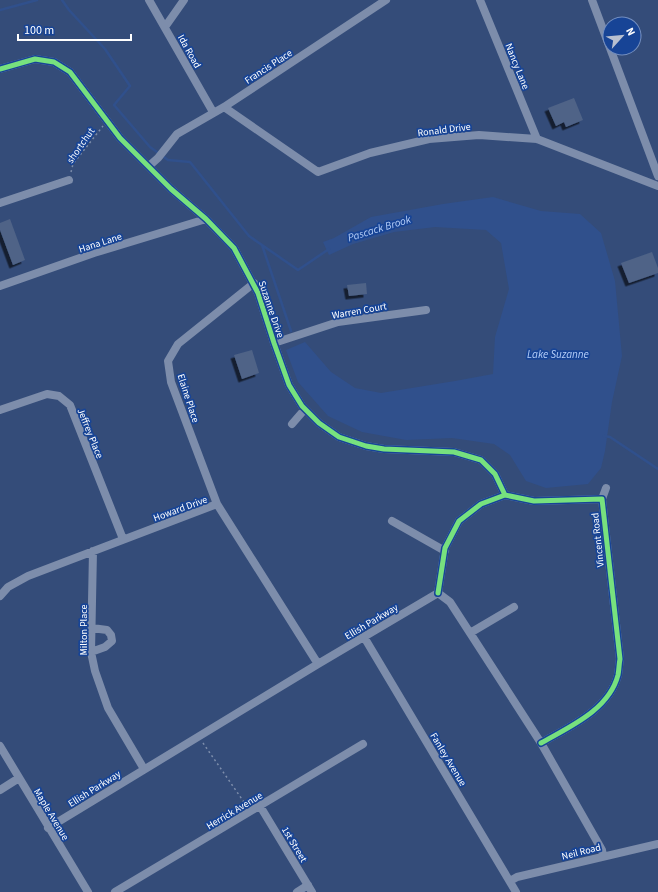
<svg xmlns="http://www.w3.org/2000/svg" width="658" height="892" viewBox="0 0 658 892" font-family="'Source Sans 3',sans-serif">
<style>
.water{fill:#30508c}
.lines{fill:none;stroke-linecap:round;stroke-linejoin:round}
.stream{stroke:#30508c;stroke-width:2.5}
.building{fill:#4f6387;filter:url(#shadow)}
.path{stroke:#7d8dab;stroke-width:1.5;stroke-dasharray:2 3;stroke-linecap:butt}
.minor{stroke:#7d8dab;stroke-width:8}
.cycleway-casing{stroke:#174496;stroke-width:8}
.cycleway{stroke:#77e17e;stroke-width:5}
.labels{text-anchor:middle;stroke-width:3.5;stroke-linejoin:round;paint-order:stroke}
.street-label{font-size:10px;fill:#fff;stroke:#174496}
.water-label{font-size:11px;font-style:italic;fill:#b5cef8;stroke:#174496}
</style>
<defs>
<filter id="shadow"><feDropShadow dx="-3.5" dy="3.5" stdDeviation="0" flood-color="#0009"/></filter>
</defs>
<rect width="100%" height="100%" fill="#344c79"/>
<path class="water" d="M493 197 541 211 580 214 601 233 615 281 622 356 612 402 605 451 601 468 588 484 546 488 526 481 510 455 494 444 452 438 406 440 362 432 328 416 298 382 286 350 305 342 331 372 355 388 381 393 455 381 493 374 495 337 509 289 501 243 486 230 435 227 394 232 353 244 329 255 323 242 334 238 371 217 443 204Z"/>
<g class="lines">
<path class="stream" d="M62 0 69 10 105 49 130 86 114 105 150 147 168 160 190 162 249 236 298 270 329 249
M0 10 37 0
M262 245 291 331
M604 436 610 437 658 469"/>
</g>
<path class="building" d="M574 98 583 120 566 127 564 122 556 126 548 108Z
M10 219 25 260 13 265 0 230V223Z
M652 252 658 268V273L629 283 621 263Z
M366 283 367 294 349 296 347 285Z
M252 350 259 373 242 379 234 355Z"/>
<g class="lines">
<path class="path" d="M71 172 73 164 103 126
M203 743 246 805"/>
<path class="minor" d="M149 0 213 112
M480 0 537 139
M592 0 658 176
M165 27 184 0
M0 69 35 59 54 62 70 72 120 138 171 189 206 219 234 248 258 293 274 343 289 385 302 406 319 423 339 437 366 446 384 449 454 452 481 460 495 474 505 495
M224 107 318 172 370 153 429 139 479 135 537 139 658 186
M149 166 158 158 177 134 224 107 386 0
M0 203 69 180
M0 286 94 253 206 219
M274 343 338 322 426 310
M0 410 47 394 59 396 70 405 123 539
M292 424 305 409
M602 499 606 488
M217 504 171 382 168 361 178 344 254 283
M392 521 445 551
M93 551 91 652 95 671 108 708 144 769
M438 593 445 548 459 521 481 504 505 495 534 501 602 499 620 659C619 664 619 670 618 675 609 710 569 727 541 743
M438 593 450 602 541 743 602 850 603 856
M0 596 8 587 28 576 217 504 318 664
M470 633 514 607
M364 637 516 892
M91 652 105 647 112 641 111 635 107 630 92 628
M0 746 88 892
M0 790 19 778
M260 806 312 892
M48 828 318 664 438 593
M510 881 517 877 658 844
M115 892 363 744
M297 892 308 885"/>
<defs>
<path id="cycleway" d="M0 69 35 59 54 62 70 72 120 138 171 189 206 219 234 248 258 293 274 343 289 385 302 406 319 423 339 437 366 446 384 449 454 452 481 460 495 474 505 495
M438 593 445 548 459 521 481 504 505 495 534 501 602 499 620 659C619 664 619 670 618 675 609 710 569 727 541 743"/>
</defs>
<use href="#cycleway" class="cycleway-casing"/>
<use href="#cycleway" class="cycleway"/>
</g>
<g class="labels">
<g class="street-label">
<text transform="translate(190 51) rotate(61)" y="4">Ida Road</text>
<text transform="translate(268 66) rotate(-33)" y="4">Francis Place</text>
<text transform="translate(518 66) rotate(68)" y="4">Nancy Lane</text>
<text transform="translate(444 129) rotate(-7)" y="4">Ronald Drive</text>
<text transform="translate(80 145) rotate(-55)" y="4">shortchut</text>
<text transform="translate(100 242) rotate(-18)" y="4">Hana Lane</text>
<text transform="translate(272 309) rotate(71)" y="4">Suzanne Drive</text>
<text transform="translate(359 310) rotate(-10)" y="4">Warren Court</text>
<text transform="translate(189 398) rotate(72)" y="4">Elaine Place</text>
<text transform="translate(91 433) rotate(68)" y="4">Jeffrey Place</text>
<text transform="translate(180 508) rotate(-20)" y="4">Howard Drive</text>
<text transform="translate(597 540) rotate(-96)" y="4">Vincent Road</text>
<text transform="translate(371 621) rotate(-31)" y="4">Ellish Parkway</text>
<text transform="translate(83 630) rotate(-90)" y="4">Milton Place</text>
<text transform="translate(449 759) rotate(59)" y="4">Fanley Avenue</text>
<text transform="translate(94 788) rotate(-32)" y="4">Ellish Parkway</text>
<text transform="translate(234 810) rotate(-31)" y="4">Herrick Avenue</text>
<text transform="translate(52 814) rotate(59)" y="4">Maple Avenue</text>
<text transform="translate(295 844) rotate(59)" y="4">1st Street</text>
<text transform="translate(581 851) rotate(-14)" y="4">Neil Road</text>
</g>
<g class="water-label">
<text transform="translate(379 228) rotate(-17)" y="4">Pascack Brook</text>
<text x="558" y="358">Lake Suzanne</text>
</g>
</g>
<g transform="translate(622 36) rotate(63)"><circle r="19" fill="#174496" stroke="#748fc0"/>
<path d="M0-3L7 15L0 10L-7 15Z" fill="#b8c0d0"/>
<text y="-6" font-size="11" font-weight="bold" text-anchor="middle" fill="#ffffff">N</text>
</g>
<path d="M18 34v6h113v-6" fill="none" stroke="#ffffff" stroke-width="2"/>
<text x="24" y="34" font-size="12" fill="#ffffff" stroke="#174496" stroke-width="3" paint-order="stroke">100 m</text>
</svg>
